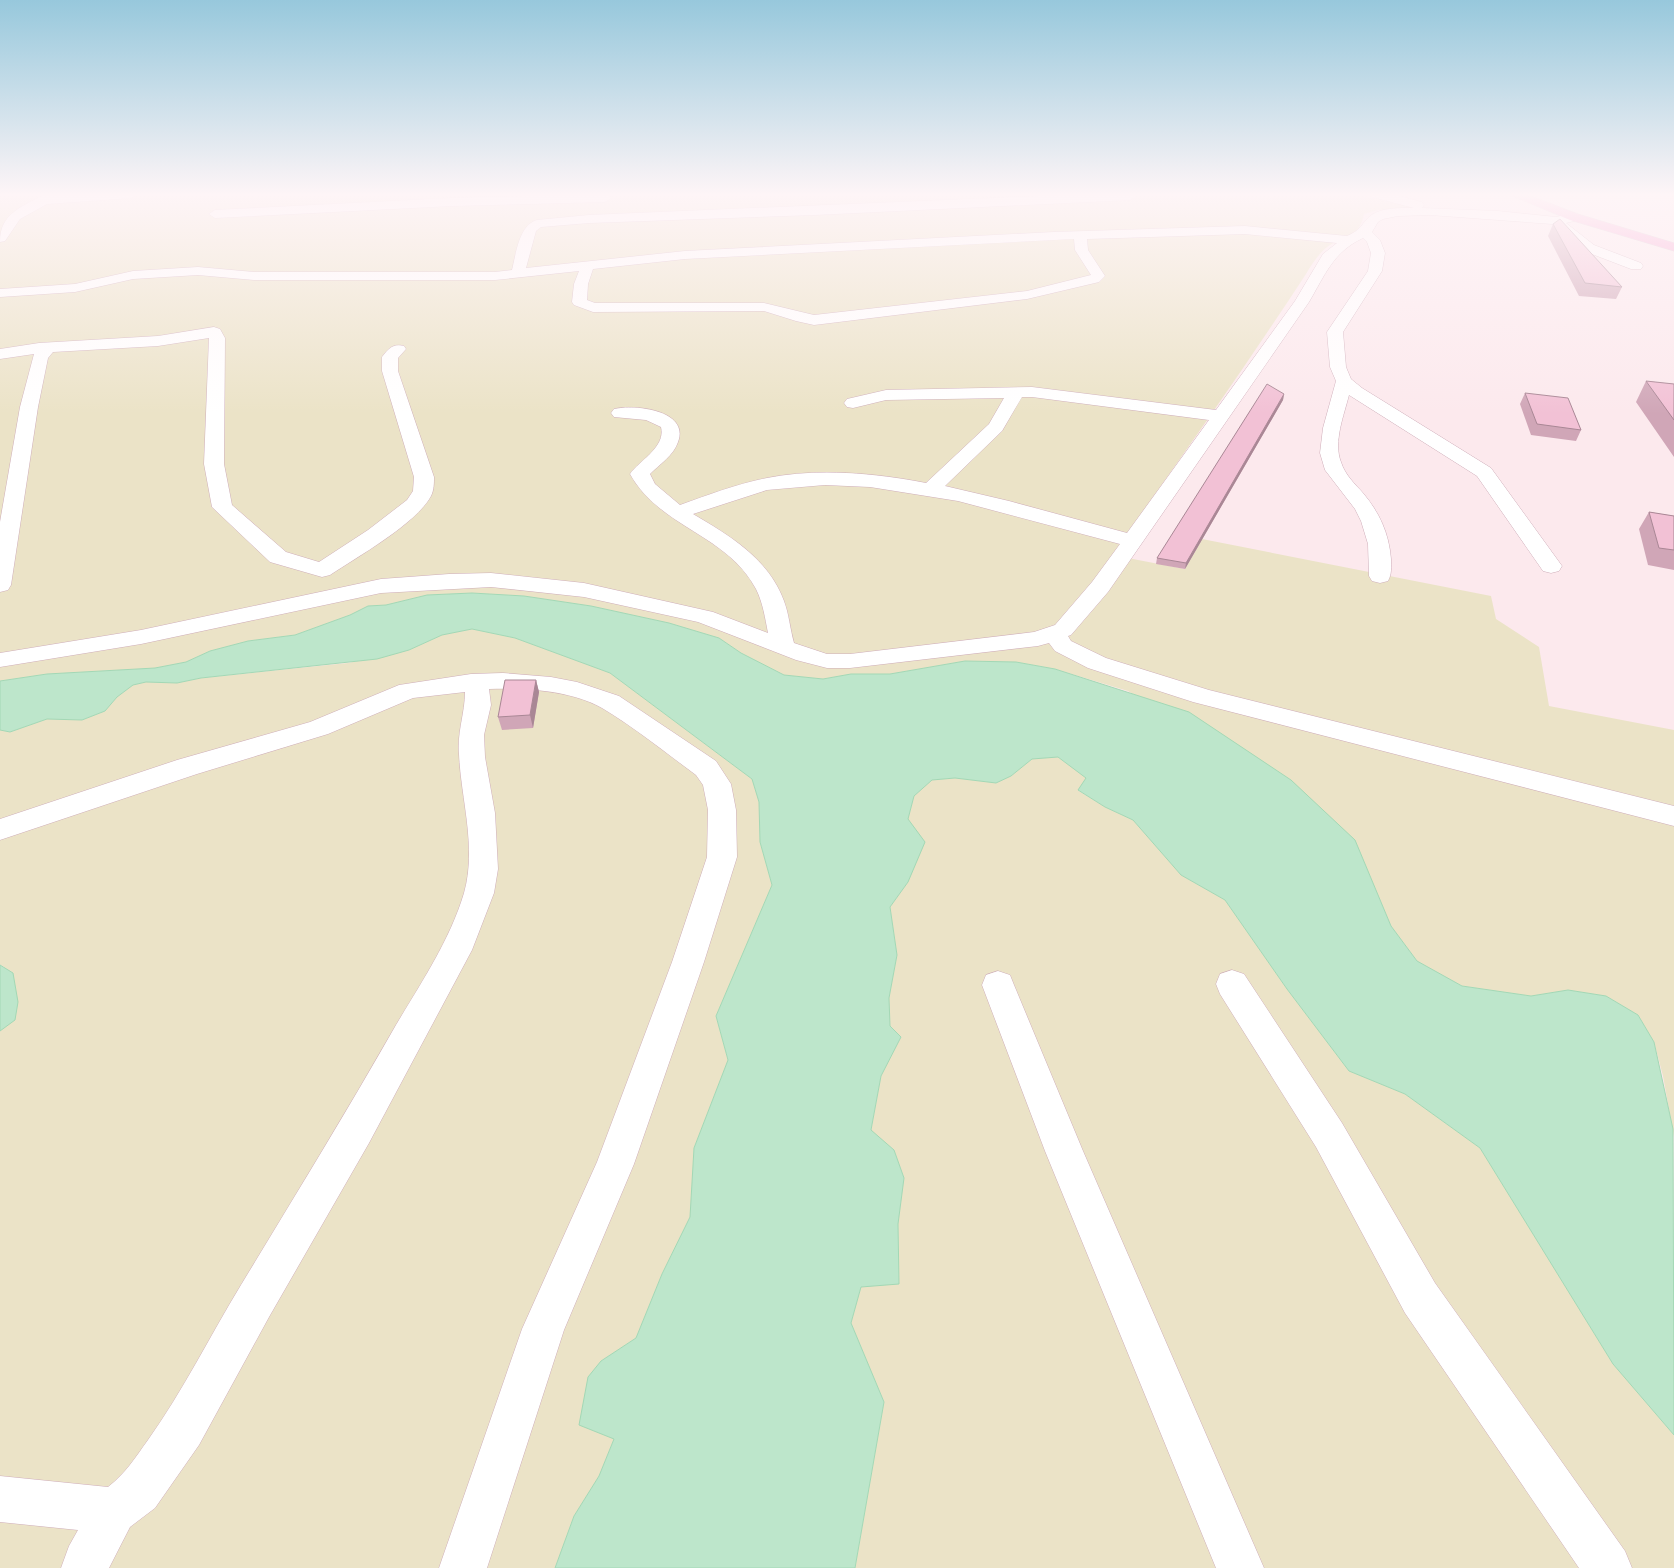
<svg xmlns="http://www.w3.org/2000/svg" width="1674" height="1568" viewBox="0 0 1674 1568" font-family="Commissioner,sans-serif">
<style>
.green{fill:#ebe3c7}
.water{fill:#bde6cb;stroke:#a3d8b5}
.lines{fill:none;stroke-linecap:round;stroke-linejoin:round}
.minor-casing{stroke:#cfaeba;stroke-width:1}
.highway-casing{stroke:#d3c6cc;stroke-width:1}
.minor{fill:#fff;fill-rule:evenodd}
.highway{fill:#f6a1d0;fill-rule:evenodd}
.wall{fill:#d0a6b7}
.shaded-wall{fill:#a98795}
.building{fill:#f2c1d5;stroke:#a98795}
</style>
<rect width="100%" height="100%" fill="#fce9ed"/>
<path class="green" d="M0 194H1350L1425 209 1378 210 1364 214C1359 237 1349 233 1333 243 1321 250 1313 262 1306 274 1244 369 1178 462 1112 555L1185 569 1202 539 1491 596 1496 619 1539 647 1549 706 1674 730V1137L1663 1076 1654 1042 1638 1015 1606 996 1568 990 1531 996 1462 986 1417 961 1391 926 1355 841 1128 691 1055 669 1016 662 965 661 890 674H851L823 679 784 675 741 653 719 638 669 623 591 606 524 596 472 593 427 595 386 605 368 606 350 615 295 635 248 641 210 651 186 662 155 668 47 674 0 681Z
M472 629 515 638 610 673 752 779 759 802 760 842 772 885 716 1016 728 1060 694 1148 690 1217 662 1274 636 1338 601 1361 614 1439 599 1476 574 1516 555 1568H0V1031L4 967 0 965V730L10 732 47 719 82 720 105 711 117 697 133 685 146 682 177 683 201 678 348 663 409 650 442 635Z
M1058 757 1087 778 1079 791 1105 807 1133 820 1181 875 1225 900 1287 989 1349 1071 1405 1094 1480 1148 1613 1364 1674 1435V1568H855L884 1402 851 1323 861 1287 899 1283 898 1224 904 1178 894 1150 871 1131 881 1076 901 1037 890 1027 889 998 897 955 890 907 908 882V819L914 796 932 780 955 778 996 783 1011 776 1032 759Z"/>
<path class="water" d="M472 593 524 596 591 606 669 623 719 638 741 653 784 675 823 679 851 674H890L965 661 1016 662 1055 669 1189 712 1291 780 1355 840 1391 926 1417 961 1462 986 1531 996 1568 990 1606 996 1638 1015 1654 1042 1673 1129 1674 1435 1613 1364 1480 1148 1405 1094 1349 1071 1287 989 1225 900 1181 875 1133 820 1105 807 1078 790 1086 778 1058 757 1032 759 1011 776 996 783 955 778 932 780 914 796 908 819 925 842 908 882 890 907 897 955 889 998 890 1026 901 1037 881 1076 871 1130 894 1150 904 1178 898 1224 899 1284 861 1287 851 1323 884 1402 855 1568H555L574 1516 599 1476 614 1439 579 1425 588 1377 601 1361 636 1338 662 1274 690 1217 694 1148 728 1060 716 1016 772 885 760 842 759 802 752 779 610 673 515 638 472 629 442 635 409 650 377 659 201 678 177 683 146 682 133 685 117 697 105 711 82 720 47 719 10 732 0 730V681L47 674 155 668 186 662 210 651 248 641 295 635 350 615 368 606 386 605 427 595Z
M0 965 13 973 18 1002 15 1020 0 1031Z"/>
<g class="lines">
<defs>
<path id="minor" d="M45 194H137L131 198 47 204 20 219 5 241 0 242C0 212 23 207 45 194Z
M603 194 609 195 611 198 605 202 452 206 215 218 209 214 215 210 452 198Z
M1087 194H1135L1136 196 1130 200 814 215 589 223 541 227 536 231 526 268 685 251 1054 232 1245 226 1347 236C1360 230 1359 228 1368 218 1378 207 1401 208 1414 208L1372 197 1370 194H1392L1422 202 1424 205 1422 208 1498 211 1556 217 1574 213 1578 214 1580 217 1578 220 1566 223 1594 245 1641 263 1643 266 1641 269H1631L1584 251 1552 224 1430 215 1398 216 1383 219 1378 222 1372 232 1380 240 1385 253 1382 271 1343 332 1346 367 1351 379 1362 388 1491 468 1562 566 1559 571 1551 573 1543 571 1477 476 1349 395C1344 415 1333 442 1341 462 1345 475 1355 484 1363 493 1379 512 1389 533 1391 559 1391 567 1392 574 1388 581L1380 583 1372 581 1369 576 1368 544 1361 521 1355 509 1325 470 1320 453 1323 428 1336 381 1330 367 1327 332 1368 271 1371 253 1367 242 1363 238C1333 252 1325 275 1309 302L1108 592 1071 635 1068 636 1071 641 1106 658 1209 690 1674 806V826L1193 702 1088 668 1055 651 1049 643 1038 646 850 668H827L796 660 698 622 584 597 491 587 381 593 141 644 0 667V653L141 630 381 579 449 574 491 573 584 583 713 612 768 633C765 618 763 603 756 589 727 534 660 528 630 474 640 460 666 447 661 427L646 420 614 417 611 413 614 409C634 404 690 410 678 442 674 455 659 465 650 474L655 484 680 505C708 495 737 484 767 478 818 468 875 473 926 483L989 424 1004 398 886 400 853 408 847 407 844 403 847 399 886 390 1032 387 1216 410 1295 301 1323 254 1337 243 1245 234 1087 239 1088 250 1105 276 1099 282 1027 299 814 325 796 321 764 311 593 312 574 305 572 302 574 284 579 271 495 280H254L198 275 133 279 75 292 0 297V289L75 284 133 271 198 267 254 272H495L512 270C516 254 519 225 537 220L589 215ZM1074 239 1075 250 1091 275 1027 291 814 315 764 303H595L587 300 588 284 593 269 685 259ZM1022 397H1032L1209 420 1127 533 1009 501 945 486 1002 431ZM825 485 870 487 958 501 1120 544 1092 582 1055 625 1034 632 850 654H827L794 643C790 629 789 614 784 601 768 558 730 536 693 514L767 490Z
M214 327 220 329 225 338 224 464 232 505 286 552 319 562 368 530 407 500 413 491 414 477 382 371V357C388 349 393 343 404 346L406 349 398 358V371L434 477C434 483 434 490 431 496 416 524 357 557 330 575L322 577 270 562 212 507 204 464 209 338 158 346 53 352 48 358 38 407 11 585 8 590 0 592V522L20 407 34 354 0 359V349L39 343 158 336Z
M503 673 551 677 577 682 619 696 716 761 731 784 736 810 737 857 704 962 634 1164 564 1330 487 1568H439L522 1329 597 1162 672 962 707 857 708 810 703 785 696 775C666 753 634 727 602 708 570 690 525 688 489 689L491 705 484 735 485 757 495 813 498 869 494 893 472 950 369 1143 269 1317 199 1445 155 1508 130 1527 109 1568H61L69 1546 78 1530 0 1522V1476L108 1487C126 1473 135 1458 148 1440 183 1391 210 1336 241 1285 293 1199 346 1113 396 1025 421 983 450 940 464 893 477 847 461 800 459 754 457 732 465 713 465 692L413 698 328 734 197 774 0 840V819L177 760 310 722 399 685 471 674Z
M1232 970 1244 974 1342 1123 1435 1283 1625 1551 1632 1568H1579L1405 1313 1316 1147 1220 994 1216 984 1220 974Z
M998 971 1010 975 1014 985 1083 1151 1264 1568H1216L1045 1151 982 985 986 975Z"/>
<path id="highway" d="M1508 194H1526L1578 214 1674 243V251L1570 220Z"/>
</defs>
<use href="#minor" class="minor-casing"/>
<use href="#highway" class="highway-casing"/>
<use href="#minor" class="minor"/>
<use href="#highway" class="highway"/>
</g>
<path class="wall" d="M1553 224 1622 287 1616 299 1579 296 1548 236Z
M1646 381 1674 384V457L1636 402Z
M1525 393 1581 430 1576 441 1531 435 1520 404Z
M1284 394 1283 400 1185 569 1156 564 1157 558Z
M1649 512 1674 516V570L1648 565 1639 529Z
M536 680 539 692 533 728 502 730 498 717Z"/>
<path class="shaded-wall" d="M1284 394 1283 400 1185 569 1186 563Z
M536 680 539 692 533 728 530 715Z"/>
<path class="building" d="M1560 219 1622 287 1585 283 1553 224Z
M1646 381 1674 384V420Z
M1267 384 1284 394 1186 563 1157 558Z
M1525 393 1568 398 1581 430 1537 424Z
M1649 512 1674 516V550L1659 548Z
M505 680H536L530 715 498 717Z"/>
<linearGradient id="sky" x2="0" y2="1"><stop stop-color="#97c8dc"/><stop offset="0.47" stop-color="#fef5f7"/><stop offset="1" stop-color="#fef5f7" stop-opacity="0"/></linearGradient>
<rect width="1674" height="414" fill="url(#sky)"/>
</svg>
